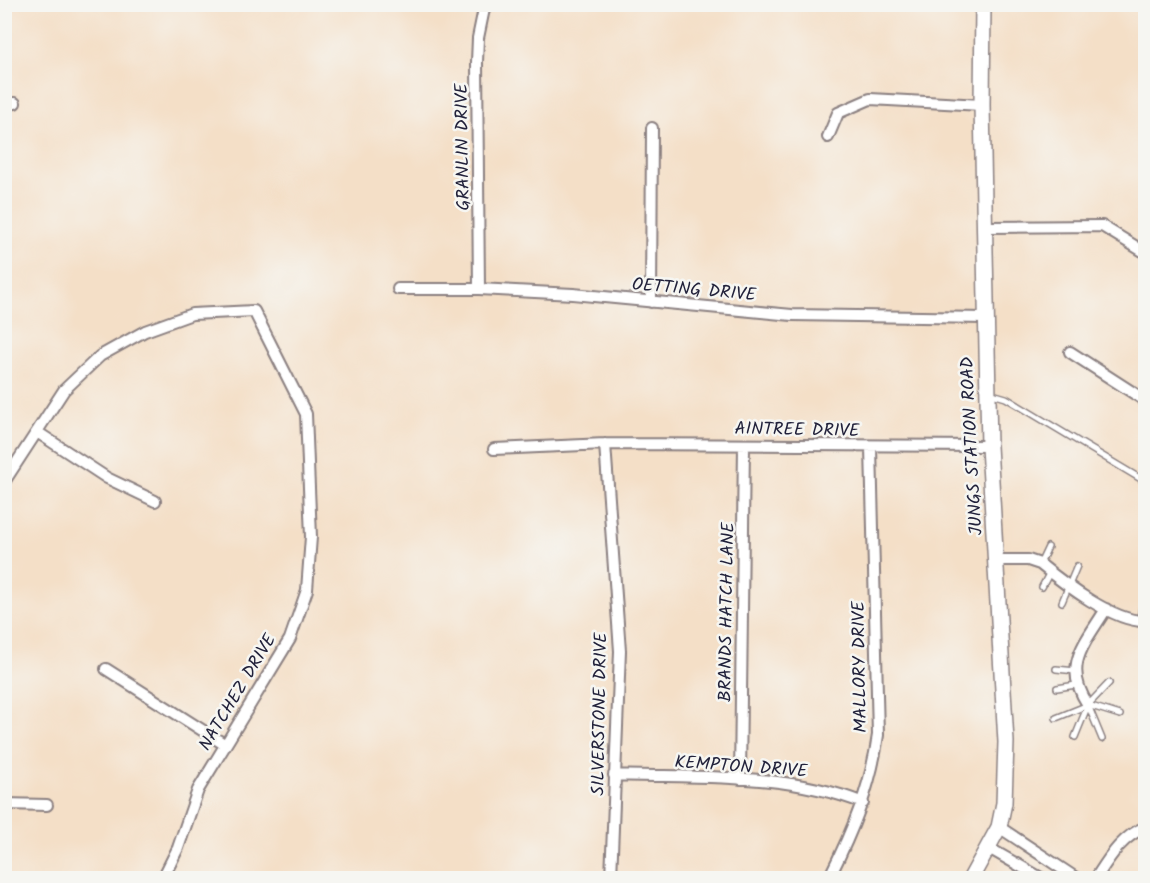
<svg xmlns="http://www.w3.org/2000/svg" width="1150" height="883" viewBox="0 0 1150 883" font-family="Kalam,sans-serif">
<style>
.lines{fill:none;stroke-linecap:round;stroke-linejoin:round}
.service-casing{stroke:#8b8081;stroke-width:8}
.minor-casing{stroke:#8b8081;stroke-width:14}
.secondary-casing{stroke:#8b8081;stroke-width:18}
.service{stroke:#fff;stroke-width:5}
.minor{stroke:#fff;stroke-width:10}
.secondary{stroke:#fff;stroke-width:15}
.labels{text-anchor:middle;stroke-width:5;stroke-linejoin:round;paint-order:stroke}
.street-label{font-size:18px;fill:#22223b;stroke:#f6f6f2}
</style>
<rect width="100%" height="100%" fill="#f6f6f2"/>
<filter id="ink" filterUnits="userSpaceOnUse"><feTurbulence type="fractalNoise" baseFrequency=".0167" numOctaves="2"/><feDisplacementMap in="SourceGraphic" scale="12" xChannelSelector="R" yChannelSelector="G"/><feConvolveMatrix kernelMatrix="1 2 1 2 8 2 1 2 1" color-interpolation-filters="sRGB"/></filter>
<filter id="wash" filterUnits="userSpaceOnUse"><feTurbulence type="fractalNoise" baseFrequency=".008" numOctaves="4" result="noise"/><feDisplacementMap in="SourceGraphic" scale="24" xChannelSelector="R" yChannelSelector="G"/><feGaussianBlur stdDeviation="1.35" result="paint"/><feColorMatrix in="noise" values="0 0 0 0 0 0 0 0 0 0 0 0 0 0 0 0 0 1.4 0 .05"/><feComposite in="paint" operator="in"/></filter>
<g filter="url(#wash)">
<rect width="100%" height="100%" fill="#f4dfc7"/>
</g>
<g filter="url(#ink)">
<g class="lines">
<defs>
<path id="service" d="M989 393 1006 398 1146 482
M1040 564 1048 547
M1042 587 1050 572
M1062 602 1077 566
M1140 620 1143 601
M1056 669 1076 671
M1057 688 1076 685
M1088 705 1102 739
M1088 705 1120 715
M1056 718 1088 705 1109 683
M1075 737 1088 705"/>
<path id="minor" d="M4 105 15 103
M828 137 838 113 870 99 982 105
M985 227 1102 226 1146 253
M398 289H479L573 294 792 315 986 318
M479 289 477 62 478 38 485 4
M651 302 652 128
M1070 352 1146 401
M37 432 107 478 155 501
M605 444 620 651 611 878
M494 449 605 444 989 446
M4 482 64 390 100 356 145 331 192 314 254 311 306 414 311 537 307 590 290 639 198 790 178 848 163 878
M996 560H1028L1040 564C1063 583 1115 623 1146 621
M106 669 224 744
M1088 705C1062 665 1084 645 1106 609
M614 775C697 778 786 772 863 803
M740 779 744 445
M4 804 47 805
M999 827 1076 878
M987 847 1041 878
M829 878C852 832 871 787 878 735L871 447
M1096 878C1109 858 1122 836 1146 827"/>
<path id="secondary" d="M971 878 999 827 1004 803 1006 742 989 446 982 105 983 4"/>
</defs>
<use href="#service" class="service-casing"/>
<use href="#minor" class="minor-casing"/>
<use href="#secondary" class="secondary-casing"/>
<use href="#service" class="service"/>
<use href="#minor" class="minor"/>
<use href="#secondary" class="secondary"/>
</g>
</g>
<g class="labels">
<g class="street-label">
<text transform="translate(462 147) rotate(-91)" y="6">GRANLIN DRIVE</text>
<text transform="translate(694 289) rotate(5)" y="6">OETTING DRIVE</text>
<text transform="translate(797 429) rotate(1)" y="6">AINTREE DRIVE</text>
<text transform="translate(971 446) rotate(-93)" y="6">JUNGS STATION ROAD</text>
<text transform="translate(726 612) rotate(-89)" y="6">BRANDS HATCH LANE</text>
<text transform="translate(859 667) rotate(-91)" y="6">MALLORY DRIVE</text>
<text transform="translate(237 692) rotate(-59)" y="6">NATCHEZ DRIVE</text>
<text transform="translate(599 714) rotate(-89)" y="6">SILVERSTONE DRIVE</text>
<text transform="translate(741 766) rotate(4)" y="6">KEMPTON DRIVE</text>
</g>
</g>
<rect width="1150" height="883" fill="none" stroke="#f6f6f2" stroke-width="24"/>
</svg>
